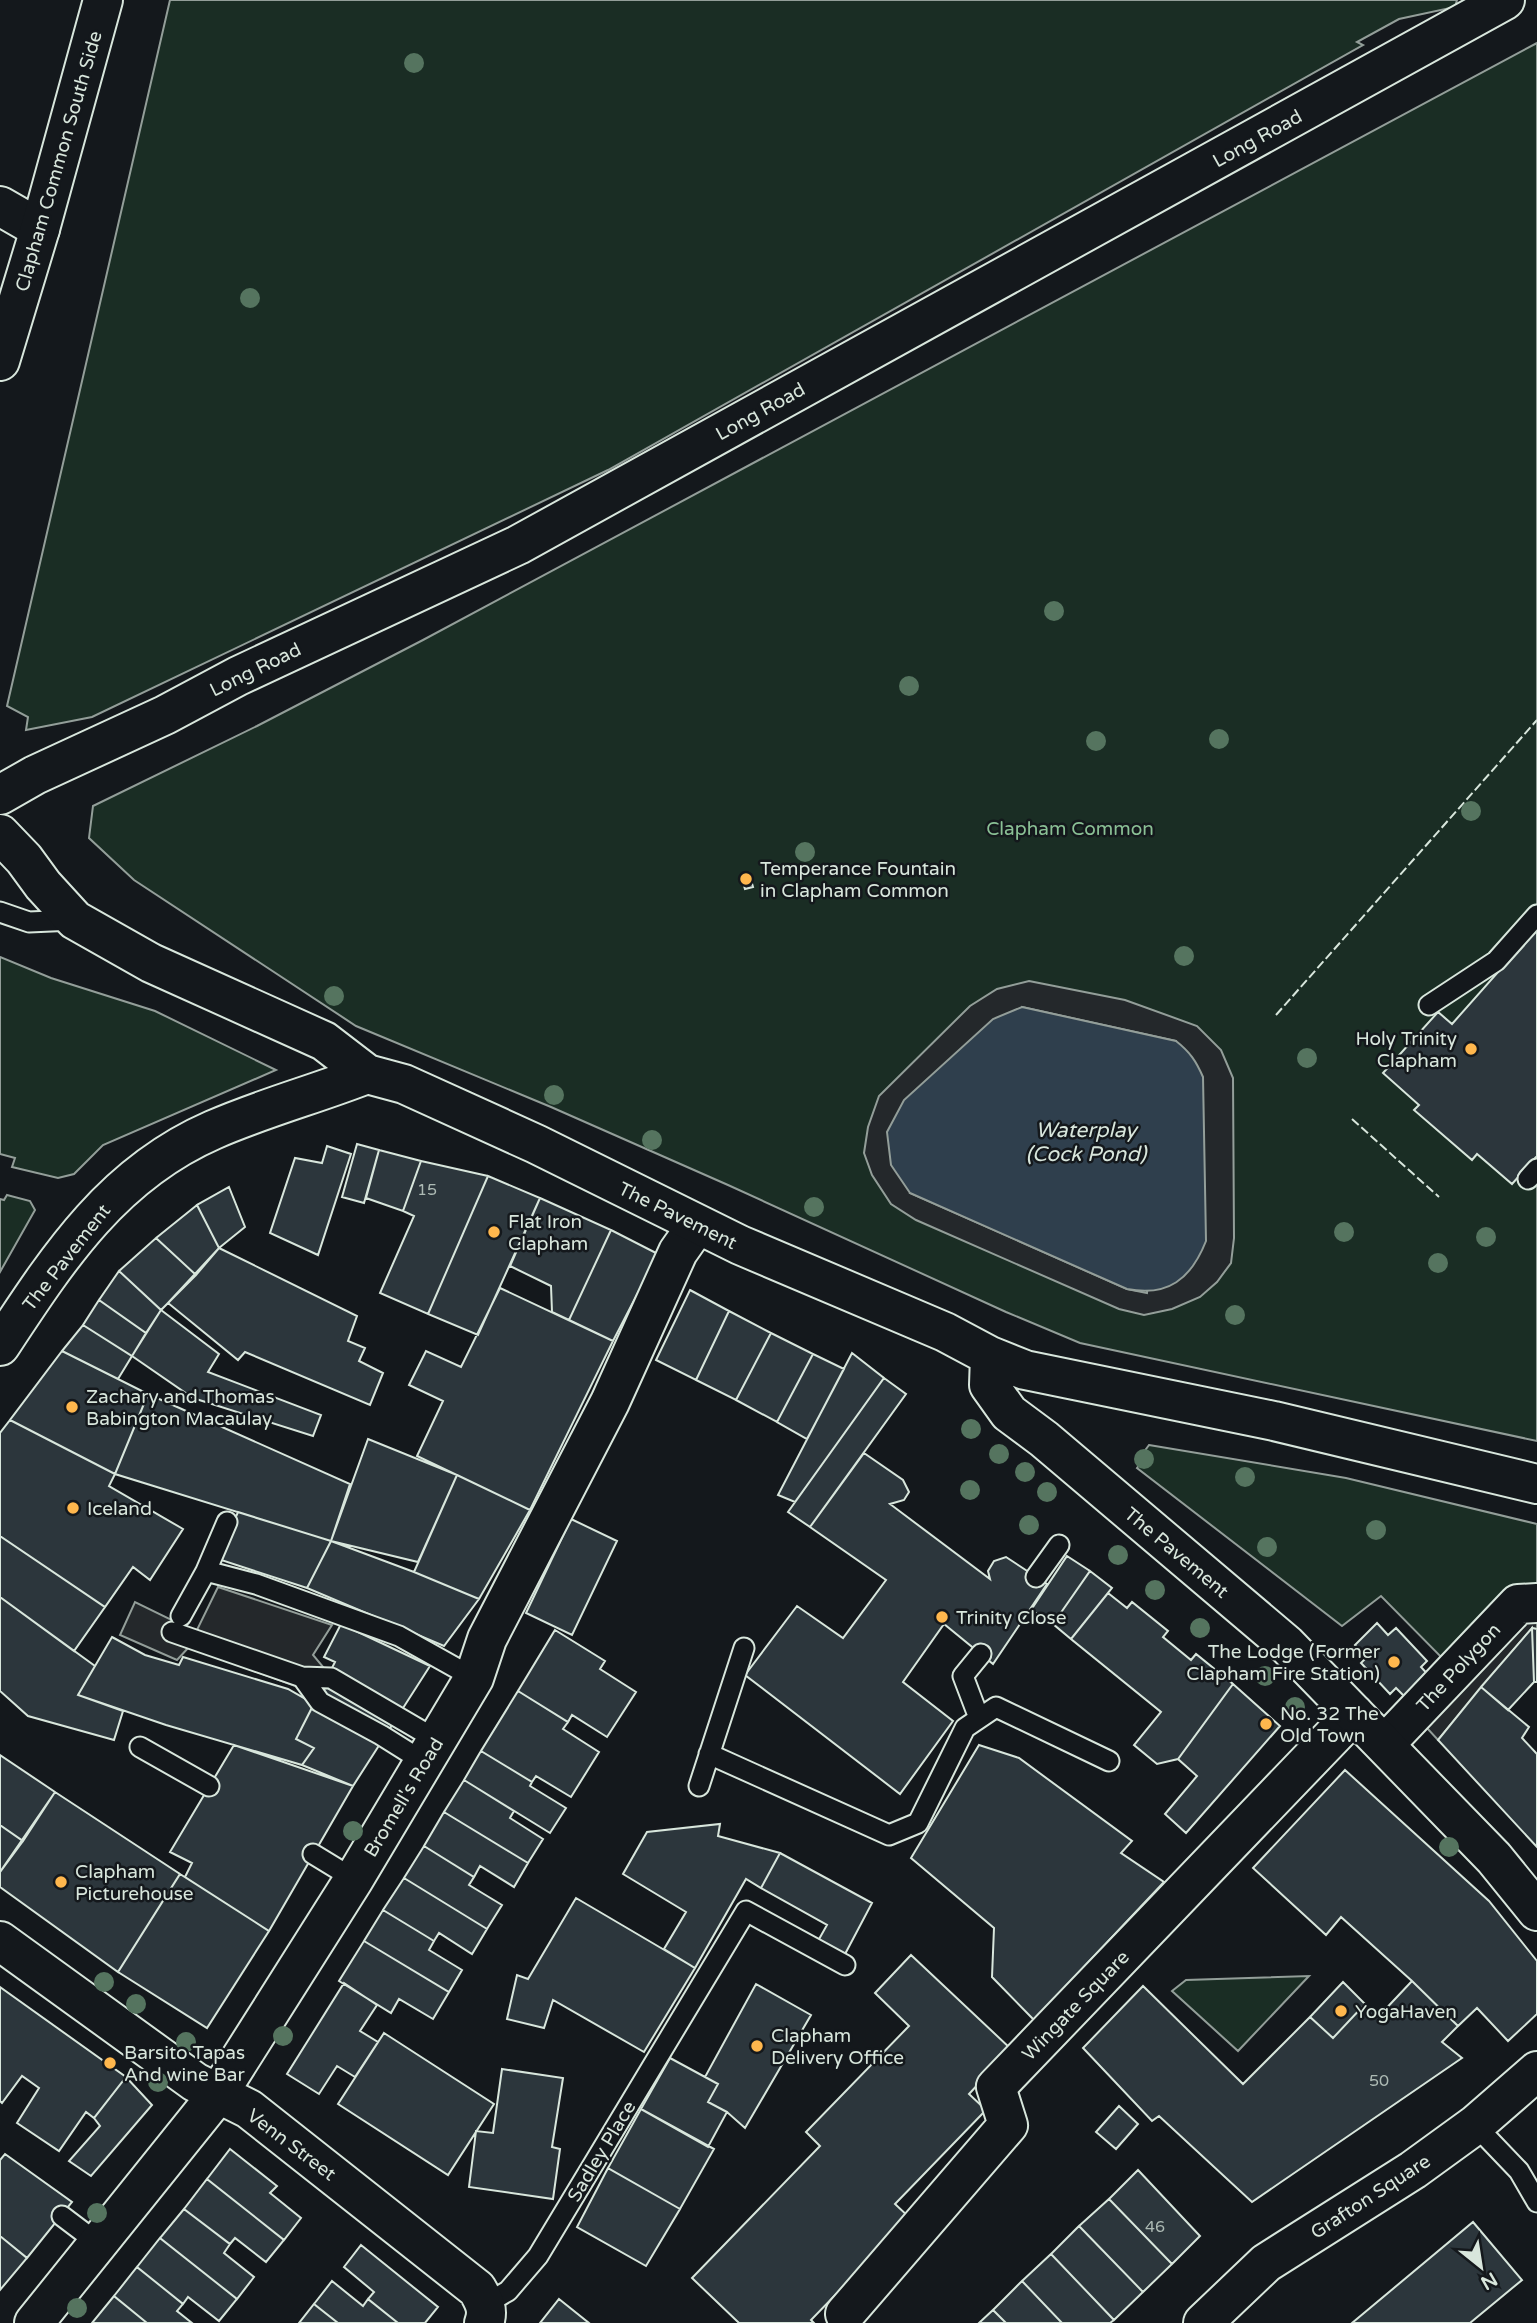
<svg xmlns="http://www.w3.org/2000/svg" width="1537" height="2323" viewBox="0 0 1537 2323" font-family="'Varela Round',sans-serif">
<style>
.green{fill:#1a2d24;stroke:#939e99;stroke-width:2}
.parking{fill:#24282b;stroke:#939e99;stroke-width:2;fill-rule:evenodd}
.water{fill:#2f3f4d;stroke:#939e99;stroke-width:2}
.building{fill:#2c363c;stroke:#d8e6dc;stroke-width:2}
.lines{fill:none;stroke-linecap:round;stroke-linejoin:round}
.lane-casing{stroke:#d8e6dc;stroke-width:23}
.street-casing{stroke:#d8e6dc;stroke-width:42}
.secondary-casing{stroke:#d8e6dc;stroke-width:42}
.highway-casing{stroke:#d8e6dc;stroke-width:42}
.lane{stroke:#14181c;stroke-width:19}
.street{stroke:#14181c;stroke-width:38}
.secondary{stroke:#14181c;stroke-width:38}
.highway{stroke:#14181c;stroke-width:38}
.fence{stroke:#d8e6dc;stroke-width:2;stroke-dasharray:9 3.5;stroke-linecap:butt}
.tree{fill:#55745f}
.poi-dot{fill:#ffb74d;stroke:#14181c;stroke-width:2.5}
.labels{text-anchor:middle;stroke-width:5;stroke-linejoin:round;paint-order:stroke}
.number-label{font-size:16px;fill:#adbab4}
.street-label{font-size:19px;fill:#d8e6dc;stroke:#14181c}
.park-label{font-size:19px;fill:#8ac095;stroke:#14181c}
.poi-label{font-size:19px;fill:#d8e6dc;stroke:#14181c;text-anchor:start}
.water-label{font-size:21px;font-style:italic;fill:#d8e6dc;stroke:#14181c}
</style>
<rect width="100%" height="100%" fill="#14181c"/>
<path class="green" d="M170 0H1457L1455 7 1399 19 1357 42 1363 45 608 470 92 717 26 730 28 717 7 706Z
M1537 43V1441L1080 1343 1006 1312 728 1185 551 1107 356 1026 134 880 89 838 93 806 257 726 423 640Z
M0 957 51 978 155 1011 276 1070 103 1145 74 1174 58 1178 12 1167 15 1158 0 1154Z
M7 1195 30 1201 35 1210 0 1272V1199L4 1200Z
M1149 1445 1346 1478 1537 1524V1585L1447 1663 1381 1596 1342 1626 1137 1468 1140 1464 1138 1460Z
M1309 1976 1238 2051 1172 1991 1186 1980Z"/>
<path class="parking" d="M1029 981 1125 1000 1197 1026 1221 1050 1233 1078 1234 1238 1231 1263 1217 1282 1200 1297 1172 1309 1144 1315 1119 1309 916 1220 891 1204 872 1175 864 1153 868 1127 879 1096 970 1006 997 989ZM1022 1007 1176 1041 1147 1293 1127 1289 910 1193Z
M1537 1585V1629L1532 1628 1438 1740 1414 1714Z
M218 1587 332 1625 313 1655 324 1668 309 1691 189 1647 177 1660 120 1635 135 1602 196 1632Z"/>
<path class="water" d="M1022 1007 1176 1041C1190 1052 1196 1061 1203 1077L1206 1241C1191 1279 1168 1297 1127 1289L910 1193 891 1165 887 1132 904 1100 993 1019Z"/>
<path class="building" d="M749 873 753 887 745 889 741 876Z
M1537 928V1156L1512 1184 1477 1154 1472 1160 1414 1110 1419 1105 1383 1073 1438 1012 1452 1024Z
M357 1144 379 1150 364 1203 342 1197Z
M327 1146 351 1154 318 1255 270 1233 295 1158 322 1163Z
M379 1150 421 1161 403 1211 366 1198Z
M421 1161 488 1176 428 1314 380 1293 414 1216 403 1211Z
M488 1176 540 1198 478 1335 428 1314Z
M229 1187 245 1227 219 1248 197 1205Z
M540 1198 611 1230 569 1320 552 1312 551 1286 510 1266Z
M197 1205 219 1248 196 1275 156 1238Z
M611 1230 658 1254 613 1341 569 1320Z
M156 1238 196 1275 161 1310 119 1271Z
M219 1248 357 1316 348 1341 365 1348 359 1361 383 1373 370 1405 245 1352 238 1360 168 1303Z
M119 1271 161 1310 146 1333 99 1300Z
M500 1288 613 1341 530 1510 417 1456 443 1401 409 1385 426 1351 461 1367Z
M690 1290 729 1311 696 1380 656 1360Z
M99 1300 146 1333 132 1356 83 1325Z
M161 1310 219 1354 208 1372 321 1415 313 1436 193 1398 132 1356Z
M729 1311 771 1333 736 1400 696 1380Z
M83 1325 132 1356 118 1379 62 1351Z
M771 1333 813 1354 777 1422 736 1400Z
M62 1351 148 1394 115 1474 10 1420Z
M852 1353 884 1378 795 1502 778 1495Z
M813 1354 844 1369 807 1439 777 1422Z
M884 1378 906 1394 810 1527 788 1512Z
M148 1394 350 1484 331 1541 115 1474Z
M10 1420 115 1474 109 1486 183 1529 150 1580 133 1567 105 1607 0 1536V1433Z
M368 1439 457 1475 418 1562 331 1541Z
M864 1453 903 1480 909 1492 904 1500 890 1504 990 1579 988 1571 994 1561 1006 1557 1047 1584 993 1664 944 1624 903 1682 953 1721 900 1794 745 1675 797 1606 843 1638 886 1580 810 1527Z
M457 1475 530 1510 479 1599 414 1572Z
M238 1512 331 1541 307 1588 218 1559Z
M571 1519 617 1541 572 1635 526 1613Z
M0 1536 105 1607 74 1651 0 1597Z
M331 1541 414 1572 479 1599 444 1646 307 1588Z
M1067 1556 1090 1571 1053 1624 1031 1610Z
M1090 1571 1112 1588 1071 1639 1053 1624Z
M1108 1593 1127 1608 1132 1602 1168 1631 1163 1637 1191 1660 1196 1654 1233 1684 1178 1759 1157 1764 1134 1745 1161 1712 1071 1639Z
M0 1597 95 1666 78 1695 123 1711 114 1740 28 1716 0 1691Z
M1377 1623 1388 1635 1396 1628 1427 1661 1421 1667 1432 1679 1409 1701 1396 1688 1390 1694 1361 1663 1367 1657 1355 1645Z
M341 1624 430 1666 353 1786 302 1765 314 1748 296 1739 335 1662 324 1657Z
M1532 1628 1534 1682 1508 1710 1481 1687Z
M1532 1628 1537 1629V1682H1534Z
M555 1630 605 1661 600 1669 636 1692 607 1737 572 1715 568 1722 518 1691Z
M112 1637 145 1655 179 1665 183 1657 288 1689 314 1704 296 1739 314 1748 302 1765 166 1725 78 1695Z
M1233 1684 1280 1726 1186 1833 1165 1814 1197 1776 1178 1759Z
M1481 1687 1529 1727 1522 1738 1537 1754V1847L1438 1740Z
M518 1691 568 1722 563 1729 599 1752 571 1797 536 1776 532 1782 481 1751Z
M234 1745 353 1786 269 1931 185 1877 192 1863 170 1852Z
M979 1745 1019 1758 1132 1841 1121 1853 1164 1882 1034 2020 992 1977 994 1928 911 1858Z
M481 1751 532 1782 530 1786 566 1808 550 1833 464 1780Z
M0 1755 55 1792 23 1841 0 1825Z
M1345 1770 1489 1901 1537 1961V2014L1508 2041 1477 2008 1458 2026 1412 1981 1341 1917 1326 1935 1253 1868Z
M464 1780 514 1811 510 1818 543 1839 528 1863 444 1812Z
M55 1792 180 1874 118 1972 0 1887V1872Z
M444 1812 528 1863 514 1887 480 1866 474 1877 424 1846Z
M720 1824 718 1836 780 1853 761 1888 746 1879 695 1968 664 1949 686 1912 623 1874 647 1832Z
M0 1825 23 1841 0 1872Z
M424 1846 474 1877 469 1885 502 1905 487 1929 404 1878Z
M780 1853 872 1903 844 1956 818 1941 827 1925 761 1888Z
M180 1874 269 1931 207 2028 118 1972Z
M404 1878 487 1929 472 1954 439 1933 434 1941 383 1910Z
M576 1898 695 1968 644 2052 553 2000 544 2028 507 2019 517 1975 528 1979Z
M383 1910 434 1941 429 1950 462 1970 449 1992 364 1941Z
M364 1941 449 1992 433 2019 399 1999 391 2013 339 1981Z
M911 1955 1011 2049 969 2094 986 2110 895 2204 910 2218 811 2320 814 2323H739L692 2278 820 2146 806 2132 909 2026 875 1993Z
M1412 1981 1458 2026 1442 2042 1462 2058 1252 2202 1159 2116 1152 2121 1083 2048 1143 1986 1243 2084 1310 2017 1333 2038 1365 2004 1379 2016Z
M1343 1982 1365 2004 1333 2038 1310 2017Z
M344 1983 377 2005 360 2031 378 2042 355 2077 337 2066 319 2094 287 2074Z
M756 1984 811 2015 745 2128 727 2112 708 2102 718 2084 705 2077Z
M0 1987 126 2077 94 2118 86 2112 59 2151 17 2123 39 2088 22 2076 2 2103 0 2101Z
M384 2033 494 2104 448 2175 338 2104Z
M670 2058 718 2084 708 2102 727 2112 708 2147 641 2109Z
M502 2069 563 2078 552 2147 560 2149 553 2199 469 2187 476 2131 493 2133Z
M126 2077 152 2105 91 2176 69 2161 100 2126 94 2118Z
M1119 2106 1138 2124 1116 2149 1096 2132Z
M641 2109 714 2149 680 2209 608 2168Z
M230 2149 277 2186 270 2193 301 2218 284 2240 207 2179Z
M5 2154 72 2202 27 2258 0 2236V2160Z
M608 2168 680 2209 646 2266 577 2227Z
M1138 2170 1200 2236 1172 2264 1109 2199Z
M207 2179 284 2240 266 2262 235 2238 230 2244 184 2209Z
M1109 2199 1172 2264 1143 2292 1079 2226Z
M184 2209 230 2244 224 2253 254 2277 237 2299 160 2238Z
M1473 2222 1522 2280 1470 2323H1352Z
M1079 2226 1143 2292 1114 2320 1051 2254Z
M0 2236 27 2258 0 2290Z
M160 2238 237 2299 219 2321 188 2297 183 2304 137 2267Z
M361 2245 438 2307 425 2323H398L368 2299 374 2292 344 2267Z
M1051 2254 1114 2320 1110 2323H1062L1022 2281Z
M137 2267 183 2304 177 2311 192 2323H147L114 2296Z
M332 2281 363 2306 368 2299 398 2323H338L314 2304Z
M1022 2281 1062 2323H1006L993 2310Z
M114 2296 147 2323H92Z
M559 2299 589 2323H540Z
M314 2304 338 2323H299Z
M993 2310 1006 2323H979Z"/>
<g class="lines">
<defs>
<path id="lane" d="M0 912 29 922 74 920
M1429 1005 1496 961 1537 915
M1528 1179 1537 1169
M206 1571 227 1522
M1036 1577 1059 1545
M181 1616 206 1571 256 1584 399 1636 474 1678
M172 1632 302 1677 320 1702 381 1735 424 1762
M302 1677 331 1678 437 1740
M979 1718 963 1676 981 1654
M140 1747 209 1786
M709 1754 889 1835 918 1823 965 1728 996 1707 1109 1761
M699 1786 744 1648
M313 1854 354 1879
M1475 2125 1519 2171 1537 2202
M62 2216 99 2244
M486 2304 508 2291 538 2256 746 1911 845 1965"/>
<path id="street" d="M0 206 40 229
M1385 1744 1518 1604 1537 1603
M0 1941 195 2082 249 2109 477 2289C484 2301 489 2310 484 2323
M845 2314 1008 2125 996 2087 1354 1714
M34 2323 218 2094 354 1879 474 1678 487 1639 610 1402 678 1252 697 1225
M1203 2323 1266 2263 1413 2170 1475 2125 1537 2071"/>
<path id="secondary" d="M0 834 24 859 43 885 75 920 151 963 324 1041 367 1074 404 1084 536 1144 740 1245 945 1332 990 1356 1025 1370 1274 1421 1537 1484
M0 1346C58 1258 112 1174 213 1130 263 1108 316 1094 367 1074
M990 1356 989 1385 1009 1413 1044 1439 1286 1644 1494 1858 1537 1911"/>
<path id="highway" d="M0 361 40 229 103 0
M0 795 35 775 165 715 238 676 518 545 1505 0"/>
</defs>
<use href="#lane" class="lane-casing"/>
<use href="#street" class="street-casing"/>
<use href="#secondary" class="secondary-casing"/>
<use href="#highway" class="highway-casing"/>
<use href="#lane" class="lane"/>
<use href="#street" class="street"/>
<use href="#secondary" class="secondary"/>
<use href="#highway" class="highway"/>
<path class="fence" d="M1276 1015 1537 720
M1352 1119 1439 1197"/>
</g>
<g class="tree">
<circle cx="414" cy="63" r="10"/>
<circle cx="250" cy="298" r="10"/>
<circle cx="1054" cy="611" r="10"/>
<circle cx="909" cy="686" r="10"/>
<circle cx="1219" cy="739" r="10"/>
<circle cx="1096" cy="741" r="10"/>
<circle cx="1471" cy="811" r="10"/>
<circle cx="805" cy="852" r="10"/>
<circle cx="1184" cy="956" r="10"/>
<circle cx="334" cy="996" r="10"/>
<circle cx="1307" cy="1058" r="10"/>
<circle cx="554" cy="1095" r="10"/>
<circle cx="652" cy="1140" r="10"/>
<circle cx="814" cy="1207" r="10"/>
<circle cx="1344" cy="1232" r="10"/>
<circle cx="1486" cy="1237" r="10"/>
<circle cx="1438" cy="1263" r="10"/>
<circle cx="1235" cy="1315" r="10"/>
<circle cx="971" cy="1429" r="10"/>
<circle cx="999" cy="1454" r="10"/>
<circle cx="1144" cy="1459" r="10"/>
<circle cx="1025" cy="1472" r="10"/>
<circle cx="1245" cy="1477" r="10"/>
<circle cx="970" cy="1490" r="10"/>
<circle cx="1047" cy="1492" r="10"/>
<circle cx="1029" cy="1525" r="10"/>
<circle cx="1376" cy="1530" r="10"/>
<circle cx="1267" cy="1547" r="10"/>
<circle cx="1118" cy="1555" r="10"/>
<circle cx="1155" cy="1590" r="10"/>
<circle cx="1200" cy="1628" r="10"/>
<circle cx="1265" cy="1676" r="10"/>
<circle cx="1295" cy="1707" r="10"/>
<circle cx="353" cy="1831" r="10"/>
<circle cx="1449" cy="1847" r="10"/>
<circle cx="104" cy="1982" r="10"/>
<circle cx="136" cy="2004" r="10"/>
<circle cx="283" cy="2036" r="10"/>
<circle cx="186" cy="2042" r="10"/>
<circle cx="158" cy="2082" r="10"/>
<circle cx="97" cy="2213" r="10"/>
<circle cx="77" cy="2308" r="10"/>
</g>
<g class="poi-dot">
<circle cx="746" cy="879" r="7"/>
<circle cx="1471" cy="1049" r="7"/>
<circle cx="494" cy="1232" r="7"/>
<circle cx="72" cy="1407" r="7"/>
<circle cx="73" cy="1508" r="7"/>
<circle cx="942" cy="1617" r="7"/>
<circle cx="1394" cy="1662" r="7"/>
<circle cx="1266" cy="1724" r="7"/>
<circle cx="61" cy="1882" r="7"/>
<circle cx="1341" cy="2011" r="7"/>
<circle cx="757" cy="2046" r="7"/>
<circle cx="110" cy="2063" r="7"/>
</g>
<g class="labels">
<g class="number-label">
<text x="427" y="1195">15</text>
<text x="1379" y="2086">50</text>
<text x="1155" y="2232">46</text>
</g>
<g class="street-label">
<text transform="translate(1257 138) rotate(-29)" y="7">Long Road</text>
<text transform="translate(58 161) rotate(-74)" y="7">Clapham Common South Side</text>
<text transform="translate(760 411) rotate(-29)" y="7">Long Road</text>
<text transform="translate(255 669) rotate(-26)" y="7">Long Road</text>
<text transform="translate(678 1215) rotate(26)" y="7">The Pavement</text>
<text transform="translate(66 1257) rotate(-52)" y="7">The Pavement</text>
<text transform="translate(1177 1552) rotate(40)" y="7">The Pavement</text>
<text transform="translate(1458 1667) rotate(-47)" y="7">The Polygon</text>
<text transform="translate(403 1797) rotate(-59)" y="7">Bromell's Road</text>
<text transform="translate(1075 2005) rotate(-46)" y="7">Wingate Square</text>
<text transform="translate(292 2144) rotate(37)" y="7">Venn Street</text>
<text transform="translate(601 2151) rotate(-59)" y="7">Sadley Place</text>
<text transform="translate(1370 2196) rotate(-33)" y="7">Grafton Square</text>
</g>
<g class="park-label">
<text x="1070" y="835">Clapham Common</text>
</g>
<g class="poi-label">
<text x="760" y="875">Temperance Fountain<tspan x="760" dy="22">in Clapham Common</tspan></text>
<text x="1457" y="1045" text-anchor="end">Holy Trinity<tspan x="1457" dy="22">Clapham</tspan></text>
<text x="508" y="1228">Flat Iron<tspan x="508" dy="22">Clapham</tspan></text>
<text x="86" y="1403">Zachary and Thomas<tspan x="86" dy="22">Babington Macaulay</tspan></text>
<text x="87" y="1515">Iceland</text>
<text x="956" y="1624">Trinity Close</text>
<text x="1380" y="1658" text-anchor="end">The Lodge (Former<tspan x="1380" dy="22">Clapham Fire Station)</tspan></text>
<text x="1280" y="1720">No. 32 The<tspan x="1280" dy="22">Old Town</tspan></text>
<text x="75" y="1878">Clapham<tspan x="75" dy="22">Picturehouse</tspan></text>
<text x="1355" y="2018">YogaHaven</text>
<text x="771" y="2042">Clapham<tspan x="771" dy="22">Delivery Office</tspan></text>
<text x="124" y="2059">Barsito Tapas<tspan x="124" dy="22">And wine Bar</tspan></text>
</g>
<g class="water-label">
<text x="1086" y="1137">Waterplay<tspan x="1086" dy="24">(Cock Pond)</tspan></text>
</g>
</g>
<g transform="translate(1481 2267) rotate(150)" stroke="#14181c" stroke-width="5" paint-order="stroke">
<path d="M0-5L12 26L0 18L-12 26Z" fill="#d8e6dc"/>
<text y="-10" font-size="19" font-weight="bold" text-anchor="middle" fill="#d8e6dc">N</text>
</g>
</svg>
